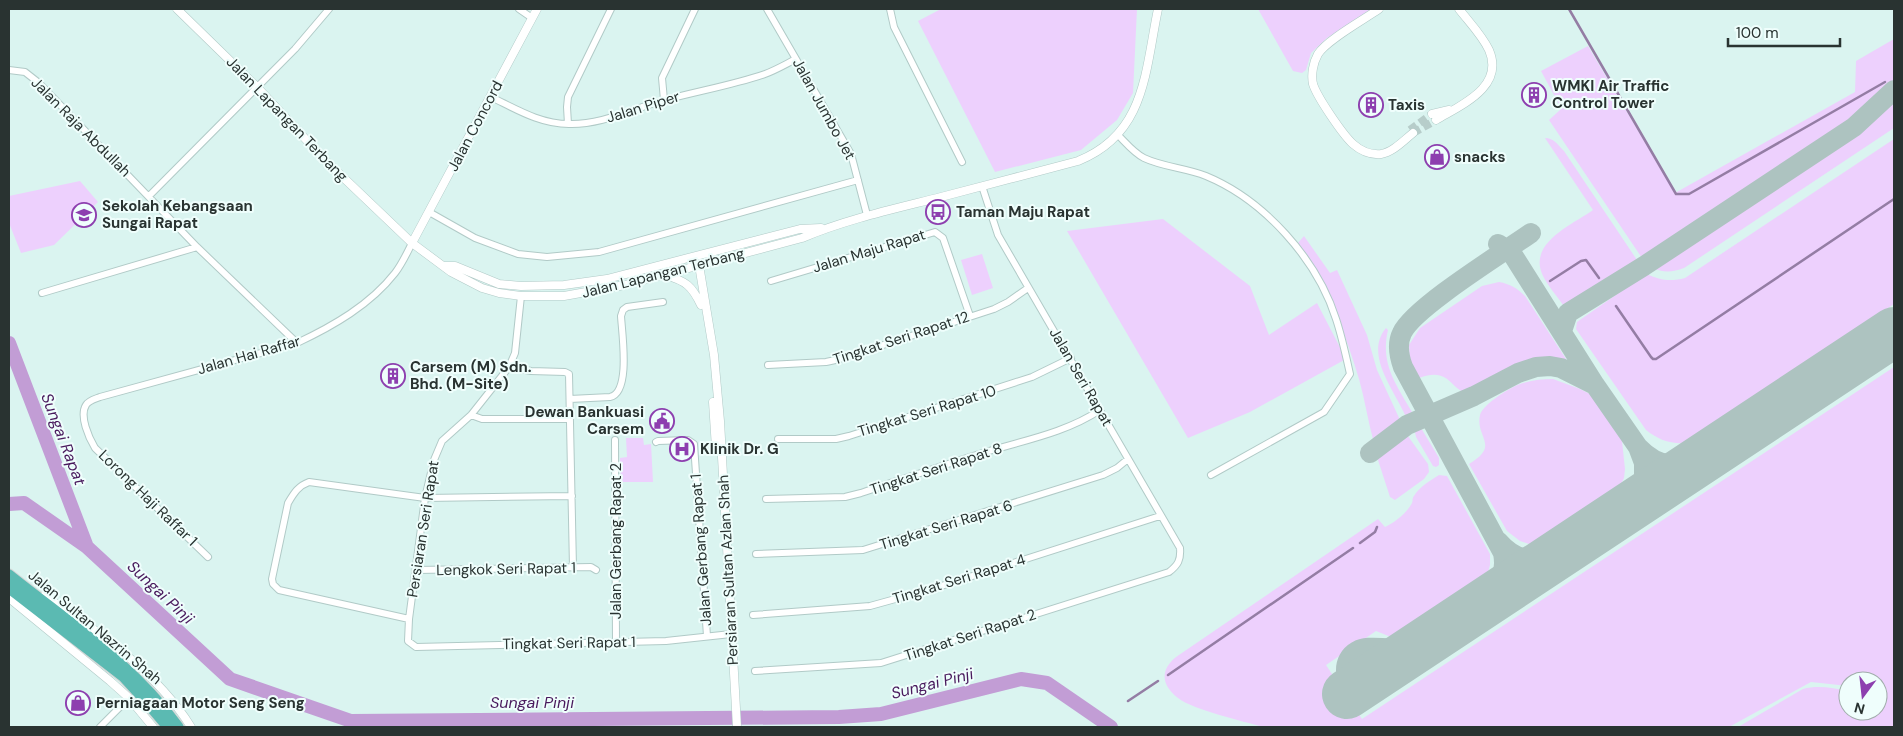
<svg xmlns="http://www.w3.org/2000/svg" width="1903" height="736" viewBox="0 0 1903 736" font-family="'DM Sans',sans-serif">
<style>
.green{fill:#edd0fd}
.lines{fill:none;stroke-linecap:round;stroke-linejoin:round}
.stream{stroke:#947da4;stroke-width:2.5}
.river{stroke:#c29dd5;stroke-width:14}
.taxiway{stroke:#adc3c0;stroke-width:20}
.runway{stroke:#adc3c0;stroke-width:50}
.tertiary-tunnel{stroke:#b7cdca;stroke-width:8;stroke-dasharray:8 4;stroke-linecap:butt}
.minor-casing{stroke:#b1cac7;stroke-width:8}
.tertiary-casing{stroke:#b1cac7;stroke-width:9}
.trunk-casing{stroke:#d4d6d6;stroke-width:13}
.minor{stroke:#fff;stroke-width:6}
.tertiary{stroke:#fff;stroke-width:8}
.trunk{stroke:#5bbab2;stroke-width:11}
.labels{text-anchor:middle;stroke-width:4;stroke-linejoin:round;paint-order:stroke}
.poi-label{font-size:15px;font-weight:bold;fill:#293331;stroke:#effefc;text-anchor:start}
.street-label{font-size:15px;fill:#293331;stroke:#effefc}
.water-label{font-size:16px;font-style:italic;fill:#491a5d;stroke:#effefc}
</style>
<rect width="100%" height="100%" fill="#daf4f0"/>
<path class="green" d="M941 9H1137L1133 93 1117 120 1081 150 995 172 918 21Z
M1258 9H1371L1327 38 1311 53 1306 70 1302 73 1293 71Z
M1894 39V86L1865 113 1848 127 1644 261 1549 120 1560 110V106L1541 71 1588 46 1675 193 1855 92 1856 61Z
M1894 100V128L1684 268C1673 272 1664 273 1652 268L1854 135Z
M1545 138C1554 138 1558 145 1564 151L1639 263 1573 305H1563C1557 296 1548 286 1543 276 1527 243 1572 225 1593 210Z
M1894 139V304L1686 443C1669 444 1659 440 1646 430L1576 329 1577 322 1646 274C1660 280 1670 282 1685 278Z
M80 181 98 202 54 245 21 253 9 223V196Z
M1163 219 1250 286 1269 335 1317 303 1346 359 1250 412 1188 438 1067 231Z
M1304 236 1330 273 1337 270 1367 335 1377 370 1400 420 1399 425 1374 443C1368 422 1365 400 1359 379 1345 331 1326 285 1298 243Z
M982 254 993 288 972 295 961 260Z
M1499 282C1510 284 1517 288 1525 296L1568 362 1556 359 1524 362 1471 394C1449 392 1452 366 1419 378L1410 363 1409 345 1420 328 1482 286Z
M1386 328 1388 330C1380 364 1396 384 1412 412L1407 415H1405C1394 390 1364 354 1386 328Z
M1894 367V727H1738L1803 689C1818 685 1833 688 1848 691V711L1874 714C1882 709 1884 704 1884 695L1878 687V681H1848V686L1811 682 1729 727H1263C1243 721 1193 710 1178 698 1161 685 1160 670 1176 657L1378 519 1385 527C1394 523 1407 513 1412 503 1413 501 1412 498 1414 496 1419 487 1431 480 1439 475L1447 476 1490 554V565L1487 576 1391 637 1376 631 1326 665 1362 719Z
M1553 379 1580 389 1590 394 1622 441 1625 469 1624 478 1620 486 1532 545 1520 541 1507 531 1469 464C1501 445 1475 438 1480 415 1483 404 1512 386 1523 383 1533 380 1543 379 1553 379Z
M1418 423 1439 458V465L1436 467 1433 466 1416 437 1414 427Z
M1405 432 1428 464 1429 472 1424 479 1395 500 1390 497 1377 457Z
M626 438H643L644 445 651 444 653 482H621L620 458 627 457Z"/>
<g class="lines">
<path class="stream" d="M1569 9 1676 194H1689L1885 82
M1550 281 1581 261 1586 260 1599 278
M1616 306 1651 357 1653 359H1656L1894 199
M1360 543 1375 532 1377 527
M1168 675 1353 548
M1128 701 1158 681"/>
<path class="river" d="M9 343 87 547
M9 504 24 503 87 547 230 679 351 721 839 717 881 714 1021 679 1047 683 1111 727"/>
<path class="taxiway" d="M1498 244 1511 252 1595 385 1638 447 1644 463V481L1640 490 1629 507
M1562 331 1568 313 1644 266 1854 127 1894 90
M1638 447C1663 473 1680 465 1710 454
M1370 453 1407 425 1474 396 1518 373 1536 367 1550 366 1561 368 1595 385
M1498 541C1519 565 1537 562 1564 551
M1486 602C1499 588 1507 573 1503 553L1403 367C1399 356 1397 343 1402 333 1413 308 1504 252 1531 233
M1433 637 1375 692 1369 693 1356 690C1344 681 1341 660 1357 651 1367 645 1383 649 1395 648 1408 646 1421 641 1433 637Z"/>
<path class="runway" d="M1347 694 1894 332"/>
<path class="tertiary-tunnel" d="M1410 130 1432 114
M1413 133 1436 120"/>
<defs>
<path id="minor" d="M519 9 532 18
M767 9 851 154 867 215
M890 9 894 27 962 162
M9 70 25 72 39 83 197 247 297 343
M491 97C516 109 540 124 569 124 602 125 634 108 665 100 698 91 733 85 765 74 776 70 786 64 796 59
M664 100 662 78 695 9
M568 124 567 107 568 97 611 9
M1118 135C1126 143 1134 153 1144 158 1163 167 1186 168 1206 176 1264 200 1317 259 1336 319 1342 337 1346 356 1350 374L1324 412 1211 475
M149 196 295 49 329 9
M429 212 475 238 518 254 547 257 599 252 858 180
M771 281 935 232 943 238 970 316
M42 293 197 247
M521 296 515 353 509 367 471 415 442 441 434 460 425 498 409 619 408 641 416 647 666 641 731 634
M768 365 826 362 840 359 994 309 1008 302 1028 288
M509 367 531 371 565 372 569 374 573 568
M570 399 610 397C631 393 622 334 621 316L623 310 627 307 663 302
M471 415 482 419H570
M778 439H836L849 436 1032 377 1071 358
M615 440 616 642
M656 442 658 441 688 440 694 444 707 636
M766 499 845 497 861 493C903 479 946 464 989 451 1026 440 1067 432 1100 410
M756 554 863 550 1103 475 1117 468 1128 459
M208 557 95 448C89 438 79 416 86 405 89 400 95 399 100 397L297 343C333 326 370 305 395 273 402 264 407 253 412 243
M416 570 591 567 596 570
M753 615 870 606 935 588 1160 516
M409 619 279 590 273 584 272 579 288 503C294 493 298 486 309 482L425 498 572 496
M755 671 881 663 1169 572C1178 565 1181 560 1180 548L998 235 982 186
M100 727 129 698"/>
<path id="tertiary" d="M177 9 258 88 325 160 412 243 451 272 482 288 499 293 521 296H564L625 285 802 238C847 219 894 209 941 197 987 185 1032 173 1078 161 1146 134 1145 71 1158 9
M1379 9C1363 20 1327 40 1318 54 1313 63 1311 75 1313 84 1317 97 1343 135 1353 144 1361 151 1371 155 1381 154 1393 152 1403 141 1413 133
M1432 114 1449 110
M1436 120C1461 105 1505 87 1489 50 1482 35 1469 22 1459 9
M412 243 537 9
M699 265 714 355 720 421 737 727
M444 266H455L499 284 521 286 564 285 607 279 800 229 821 228
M665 275C686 281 692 286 701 305
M713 402 716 448
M44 596C96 628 159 675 191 727
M9 598 110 681 129 698 153 727"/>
<path id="trunk" d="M9 575C68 622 134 665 178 727
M9 588 124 677 145 700 168 727"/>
</defs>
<use href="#minor" class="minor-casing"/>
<use href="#tertiary" class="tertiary-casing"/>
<use href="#trunk" class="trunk-casing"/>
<use href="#minor" class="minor"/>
<use href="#tertiary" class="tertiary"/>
<use href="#trunk" class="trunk"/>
</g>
<defs>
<symbol id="building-ring" viewBox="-11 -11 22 22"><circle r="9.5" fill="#effefc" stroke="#8d3faf" stroke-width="1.5"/><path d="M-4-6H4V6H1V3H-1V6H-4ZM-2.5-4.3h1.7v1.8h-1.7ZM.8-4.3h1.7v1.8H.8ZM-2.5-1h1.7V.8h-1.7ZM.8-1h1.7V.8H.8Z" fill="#8d3faf"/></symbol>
<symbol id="shop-ring" viewBox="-11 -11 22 22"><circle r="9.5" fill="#effefc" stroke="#8d3faf" stroke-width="1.5"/><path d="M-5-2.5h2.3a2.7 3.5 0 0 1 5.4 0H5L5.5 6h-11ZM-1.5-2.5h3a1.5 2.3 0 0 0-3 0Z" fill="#8d3faf"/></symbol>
<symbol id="bus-ring" viewBox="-11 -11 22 22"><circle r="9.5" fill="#effefc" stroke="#8d3faf" stroke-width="1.5"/><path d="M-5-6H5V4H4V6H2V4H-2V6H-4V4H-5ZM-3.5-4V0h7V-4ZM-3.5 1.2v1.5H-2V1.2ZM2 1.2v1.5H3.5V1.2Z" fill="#8d3faf"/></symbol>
<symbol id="school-ring" viewBox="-11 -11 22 22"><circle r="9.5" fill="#effefc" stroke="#8d3faf" stroke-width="1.5"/><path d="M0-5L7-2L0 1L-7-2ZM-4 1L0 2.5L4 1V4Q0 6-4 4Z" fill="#8d3faf"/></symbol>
<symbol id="civic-ring" viewBox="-11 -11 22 22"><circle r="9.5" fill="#effefc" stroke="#8d3faf" stroke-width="1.5"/><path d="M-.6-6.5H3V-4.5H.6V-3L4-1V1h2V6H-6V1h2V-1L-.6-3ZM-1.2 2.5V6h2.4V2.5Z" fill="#8d3faf"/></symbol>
<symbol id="hospital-ring" viewBox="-11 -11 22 22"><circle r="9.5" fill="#effefc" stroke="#8d3faf" stroke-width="1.5"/><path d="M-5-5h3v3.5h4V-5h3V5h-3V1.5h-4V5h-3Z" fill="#8d3faf"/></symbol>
</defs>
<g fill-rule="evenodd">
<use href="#building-ring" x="1520" y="81" width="28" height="28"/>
<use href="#building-ring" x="1357" y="91" width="28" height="28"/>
<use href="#shop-ring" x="1423" y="143" width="28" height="28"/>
<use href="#bus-ring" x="924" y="198" width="28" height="28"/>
<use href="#school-ring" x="70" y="201" width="28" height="28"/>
<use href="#building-ring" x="379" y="362" width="28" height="28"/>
<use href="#civic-ring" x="648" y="407" width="28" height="28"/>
<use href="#hospital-ring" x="668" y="435" width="28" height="28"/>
<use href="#shop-ring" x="64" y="689" width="28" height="28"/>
</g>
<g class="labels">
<g class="poi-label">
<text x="1552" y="91">WMKI Air Traffic<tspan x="1552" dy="17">Control Tower</tspan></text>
<text x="1388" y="110">Taxis</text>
<text x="1454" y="162">snacks</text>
<text x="102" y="211">Sekolah Kebangsaan<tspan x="102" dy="17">Sungai Rapat</tspan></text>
<text x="956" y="217">Taman Maju Rapat</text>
<text x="410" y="372">Carsem (M) Sdn.<tspan x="410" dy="17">Bhd. (M-Site)</tspan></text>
<text x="644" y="417" text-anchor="end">Dewan Bankuasi<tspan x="644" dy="17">Carsem</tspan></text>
<text x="700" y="454">Klinik Dr. G</text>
<text x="96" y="708">Perniagaan Motor Seng Seng</text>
</g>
<g class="street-label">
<text transform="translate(643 107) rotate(-17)" y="5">Jalan Piper</text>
<text transform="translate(824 109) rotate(61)" y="5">Jalan Jumbo Jet</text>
<text transform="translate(287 119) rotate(46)" y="5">Jalan Lapangan Terbang</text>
<text transform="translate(475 126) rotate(-62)" y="5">Jalan Concord</text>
<text transform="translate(81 127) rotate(45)" y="5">Jalan Raja Abdullah</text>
<text transform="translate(869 251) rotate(-17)" y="5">Jalan Maju Rapat</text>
<text transform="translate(663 273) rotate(-14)" y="5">Jalan Lapangan Terbang</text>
<text transform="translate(901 338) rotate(-18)" y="5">Tingkat Seri Rapat 12</text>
<text transform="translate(249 355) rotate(-16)" y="5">Jalan Hai Raffar</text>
<text transform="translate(1081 377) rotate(60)" y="5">Jalan Seri Rapat</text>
<text transform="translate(927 411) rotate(-17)" y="5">Tingkat Seri Rapat 10</text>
<text transform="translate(936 469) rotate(-18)" y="5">Tingkat Seri Rapat 8</text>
<text transform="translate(148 498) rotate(44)" y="5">Lorong Haji Raffar 1</text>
<text transform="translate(946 525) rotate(-17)" y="5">Tingkat Seri Rapat 6</text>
<text transform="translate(423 529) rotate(-81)" y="5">Persiaran Seri Rapat</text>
<text transform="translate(616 541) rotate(-90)" y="5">Jalan Gerbang Rapat 2</text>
<text transform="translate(701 550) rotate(-94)" y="5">Jalan Gerbang Rapat 1</text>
<text transform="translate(506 569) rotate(-1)" y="5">Lengkok Seri Rapat 1</text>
<text transform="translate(728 570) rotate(-93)" y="5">Persiaran Sultan Azlan Shah</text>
<text transform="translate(959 579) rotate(-17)" y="5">Tingkat Seri Rapat 4</text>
<text transform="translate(95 627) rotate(40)" y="5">Jalan Sultan Nazrin Shah</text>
<text transform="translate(970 635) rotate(-18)" y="5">Tingkat Seri Rapat 2</text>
<text transform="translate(569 643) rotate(-1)" y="5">Tingkat Seri Rapat 1</text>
</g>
<g class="water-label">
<text transform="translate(64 439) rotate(69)" y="6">Sungai Rapat</text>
<text transform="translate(161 592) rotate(43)" y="6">Sungai Pinji</text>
<text transform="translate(932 683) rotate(-14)" y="6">Sungai Pinji</text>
<text x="532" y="708">Sungai Pinji</text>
</g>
</g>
<rect width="1903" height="736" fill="none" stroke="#293331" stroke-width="20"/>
<g transform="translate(1863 696) rotate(195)"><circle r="24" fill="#effefc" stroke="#a0adab"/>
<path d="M0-4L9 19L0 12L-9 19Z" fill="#8d3faf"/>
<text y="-8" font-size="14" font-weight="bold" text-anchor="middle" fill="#293331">N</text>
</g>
<path d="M1728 38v8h112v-8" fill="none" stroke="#293331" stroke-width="2.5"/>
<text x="1736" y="38" font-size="15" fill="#293331" stroke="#effefc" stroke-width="4" paint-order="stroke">100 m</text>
</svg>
